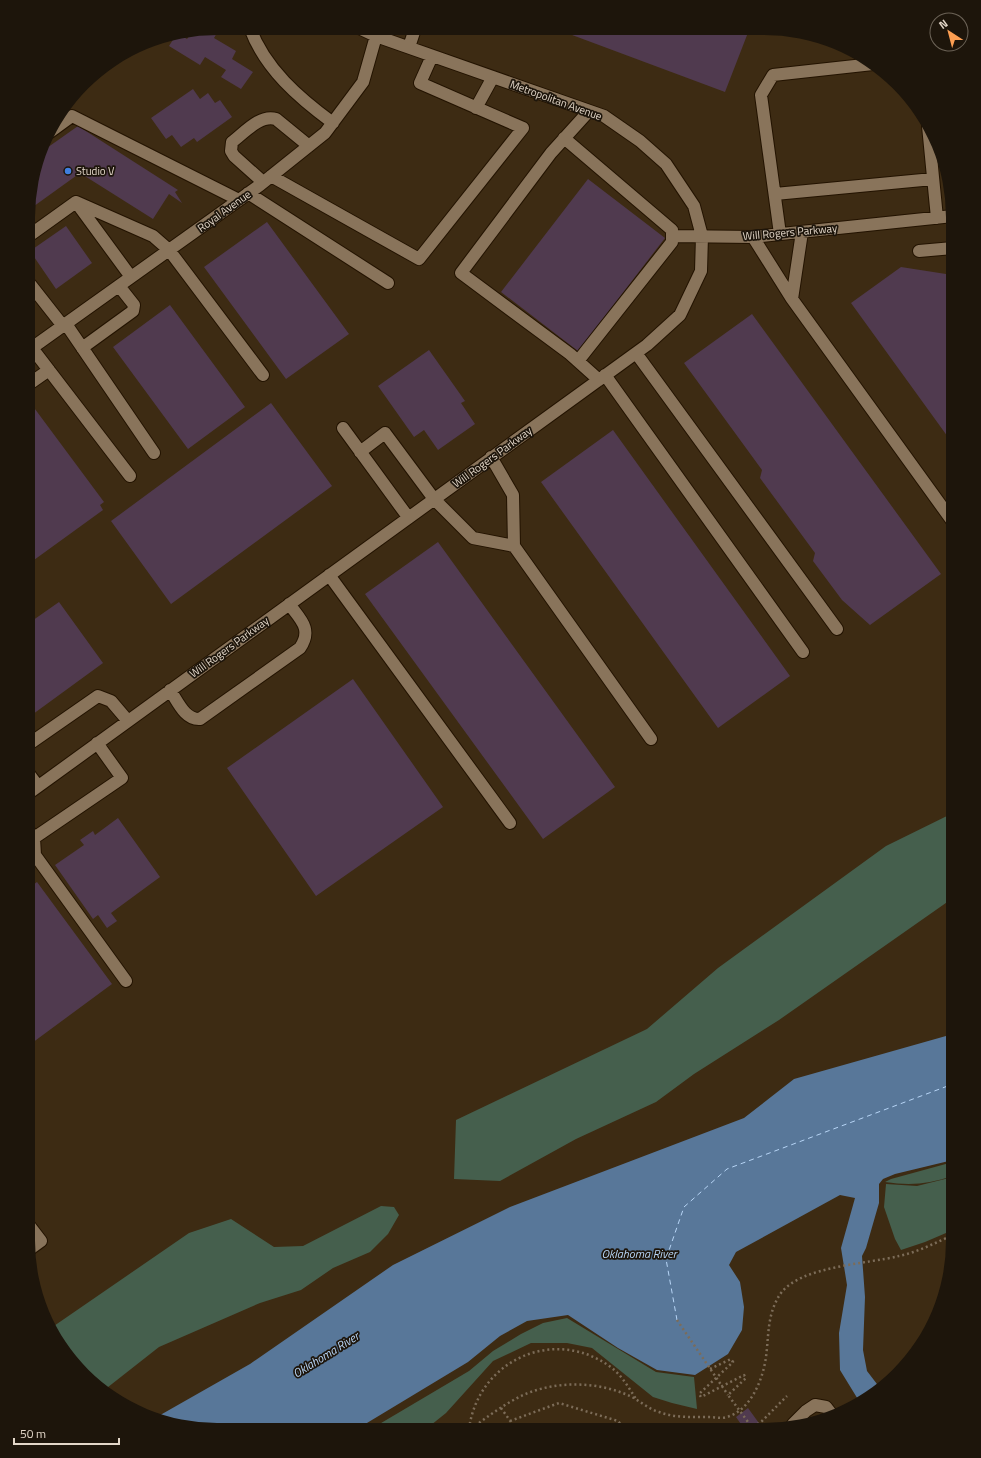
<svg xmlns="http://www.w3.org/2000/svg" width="981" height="1458" viewBox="0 0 981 1458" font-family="'Titillium Web',sans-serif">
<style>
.green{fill:#455f4d}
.water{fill:#587799}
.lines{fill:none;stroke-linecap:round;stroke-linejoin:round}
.ferry{stroke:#b7d5f6;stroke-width:1;stroke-dasharray:5 4;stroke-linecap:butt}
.building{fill:#503a4f}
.minor-casing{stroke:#231300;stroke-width:14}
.path{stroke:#7c6c58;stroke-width:2.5;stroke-dasharray:2 3;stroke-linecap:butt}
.minor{stroke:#89745b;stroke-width:12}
.shop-dot{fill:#3f7fe0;stroke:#1d150b;stroke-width:1.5}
.labels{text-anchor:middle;stroke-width:3.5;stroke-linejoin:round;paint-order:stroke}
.street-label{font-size:11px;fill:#e3d7c9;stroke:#1d150b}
.poi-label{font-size:11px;fill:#e3d7c9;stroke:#1d150b;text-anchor:start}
.water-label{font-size:12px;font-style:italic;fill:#b7d5f6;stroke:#1d150b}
</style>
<rect width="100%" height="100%" fill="#3d2b13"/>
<path class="green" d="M953 813V898L779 1020 694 1074 656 1102 576 1139 500 1181 454 1179 456 1120 647 1029 718 968 886 846Z
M953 1162V1176C928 1184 911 1186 885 1182L891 1179Z
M953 1177V1230L925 1242 901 1250 895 1239 884 1207 886 1184 917 1186Z
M381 1206 394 1207 399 1215 388 1234 370 1252 333 1268 301 1290 260 1303 159 1347 103 1391 67 1356 51 1328 189 1233 231 1219 274 1247 303 1246Z
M567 1318 656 1372 694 1377 697 1409 672 1403 653 1397 592 1348 567 1343H531L493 1361 446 1413 426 1429H371L469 1371 493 1351 521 1334 543 1323Z"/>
<path class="water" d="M953 1034V1160L895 1174 883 1179 879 1184V1203L866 1248 862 1256 865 1297 863 1350 867 1371 880 1388 859 1401 840 1370 839 1333 847 1285 841 1248 855 1198 840 1195 736 1252 729 1265 740 1282 744 1307 742 1330 728 1354 695 1375 657 1370 618 1348 568 1315 527 1321 500 1336 468 1362 357 1429 193 1428 155 1418 250 1364 393 1265 510 1207 744 1118 794 1079Z"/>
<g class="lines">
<path class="ferry" d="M677 1320 666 1259 684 1207 727 1169 953 1084"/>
</g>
<path class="building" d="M220 28 214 38 236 51 232 59 253 72 241 89 221 77 226 70 205 57 200 65 169 46 176 35 179 34 187 39 192 32Z
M556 29 749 30 725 92Z
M193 89 200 99 208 93 215 103 220 100 232 117 197 142 194 138 181 147 172 135 166 139 151 118Z
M78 126 178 190 175 192 182 203 169 194 153 219 80 173 30 209V192L44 150Z
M588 179 665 238 578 351 501 292Z
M267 222 349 334 286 379 204 267Z
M66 226 92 263 56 289 30 251Z
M901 267 946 274 953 284V444L851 303Z
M170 305 245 407 188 449 113 347Z
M752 314 941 574 870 625 842 600 813 561 815 553 760 478 762 470 684 363Z
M429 350 465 401 461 403 475 424 438 450 424 430 414 437 378 386Z
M271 403 332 486 171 604 111 521Z
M32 405 104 502 100 505 103 510 34 560 29 553V407Z
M613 430 790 676 718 728 541 482Z
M438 542 615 787 543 839 365 594Z
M59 602 103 663 29 717V623Z
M353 679 443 807 316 896 227 768Z
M118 818 160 877 111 913 117 921 107 928 98 915 93 919 55 865 84 845 80 840 93 831 95 835Z
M37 882 112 984 32 1043 28 1038 29 888Z
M748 1408 764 1430H745L736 1417Z"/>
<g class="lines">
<defs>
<path id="minor" d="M250 28C265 69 299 98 333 123
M409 47 415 29
M476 108 493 77
M589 111 551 153 461 273 570 354 599 380
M928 126 937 218
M50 132 72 116 239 200
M564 138 672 230V242L578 361
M271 176 419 259 523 128 420 83 432 56
M263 182 234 156 231 151 232 142C244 133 260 114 276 119L309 146
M248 193 388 283
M775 194 933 179
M76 202 131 277
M780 234 761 95 773 75 873 64
M30 235 76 202 153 236 169 250 263 375
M672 236 753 237 953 216
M753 237 792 299 953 522
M919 251 953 248
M30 284 63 326
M792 299 802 232
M66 324 154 453
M32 348 130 476
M82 348 133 311 134 305 119 286
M29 350 260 185 325 133 363 82 376 36
M636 353 837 629
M605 375 803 652
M29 384 49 370
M343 428 408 517
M360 452 385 433 434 499 473 538 514 546 513 495 491 457
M514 546 651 739
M329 575 510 823
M170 690C178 702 185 720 200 719L300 648C313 629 300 619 289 604
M29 744 98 696 111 701 128 721
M29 774 38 786
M29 793 647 345 680 315 701 271 702 236 694 206 666 164 640 141 604 116 376 36 359 28
M29 831 34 838 35 855 126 981
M34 838 122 778 97 743
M28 1224 41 1241 30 1249
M793 1424 806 1411 815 1405 826 1407 833 1416"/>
</defs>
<use href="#minor" class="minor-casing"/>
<path class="path" d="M677 1320 728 1395
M710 1369 731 1359 733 1362 699 1394 701 1397 744 1375 746 1378 728 1395 754 1430
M501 1408 516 1429
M510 1421 559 1403 618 1421 625 1430
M469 1429C478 1360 555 1325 612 1368 622 1376 629 1388 636 1399
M471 1429C487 1417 503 1405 521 1396 555 1380 599 1381 632 1397 641 1402 649 1409 659 1412 675 1418 692 1417 709 1417 715 1417 721 1419 727 1417 751 1410 763 1379 766 1357 769 1334 767 1313 781 1293 801 1266 867 1264 899 1256 918 1252 935 1243 953 1235
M749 1430 762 1421 787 1396"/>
<use href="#minor" class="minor"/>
</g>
<circle class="shop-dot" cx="68" cy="171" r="4"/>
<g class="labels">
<g class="street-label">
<text transform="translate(556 100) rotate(20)" y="4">Metropolitan Avenue</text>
<text transform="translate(224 211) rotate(-36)" y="4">Royal Avenue</text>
<text transform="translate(790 232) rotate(-5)" y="4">Will Rogers Parkway</text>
<text transform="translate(492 457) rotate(-36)" y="4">Will Rogers Parkway</text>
<text transform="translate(229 647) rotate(-36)" y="4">Will Rogers Parkway</text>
</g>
<g class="poi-label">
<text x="76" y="175">Studio V</text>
</g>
<g class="water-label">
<text x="639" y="1258">Oklahoma River</text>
<text transform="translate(326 1355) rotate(-32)" y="4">Oklahoma River</text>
</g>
</g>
<path d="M0 0H981V1458H0ZM217 35H764A182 182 0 0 1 946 217V1241A182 182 0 0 1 764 1423H217A182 182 0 0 1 35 1241V217A182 182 0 0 1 217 35Z" fill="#1d150b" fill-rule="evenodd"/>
<g transform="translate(949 32) rotate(324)"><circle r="19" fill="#1d150b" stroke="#6c6357"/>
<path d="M0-3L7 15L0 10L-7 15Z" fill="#fc9e52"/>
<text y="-6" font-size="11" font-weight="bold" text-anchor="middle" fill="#e3d7c9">N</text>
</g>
<path d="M14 1438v6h105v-6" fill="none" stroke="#e3d7c9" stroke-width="2"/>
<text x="20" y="1438" font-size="12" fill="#e3d7c9" stroke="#1d150b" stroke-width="3" paint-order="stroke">50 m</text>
</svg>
